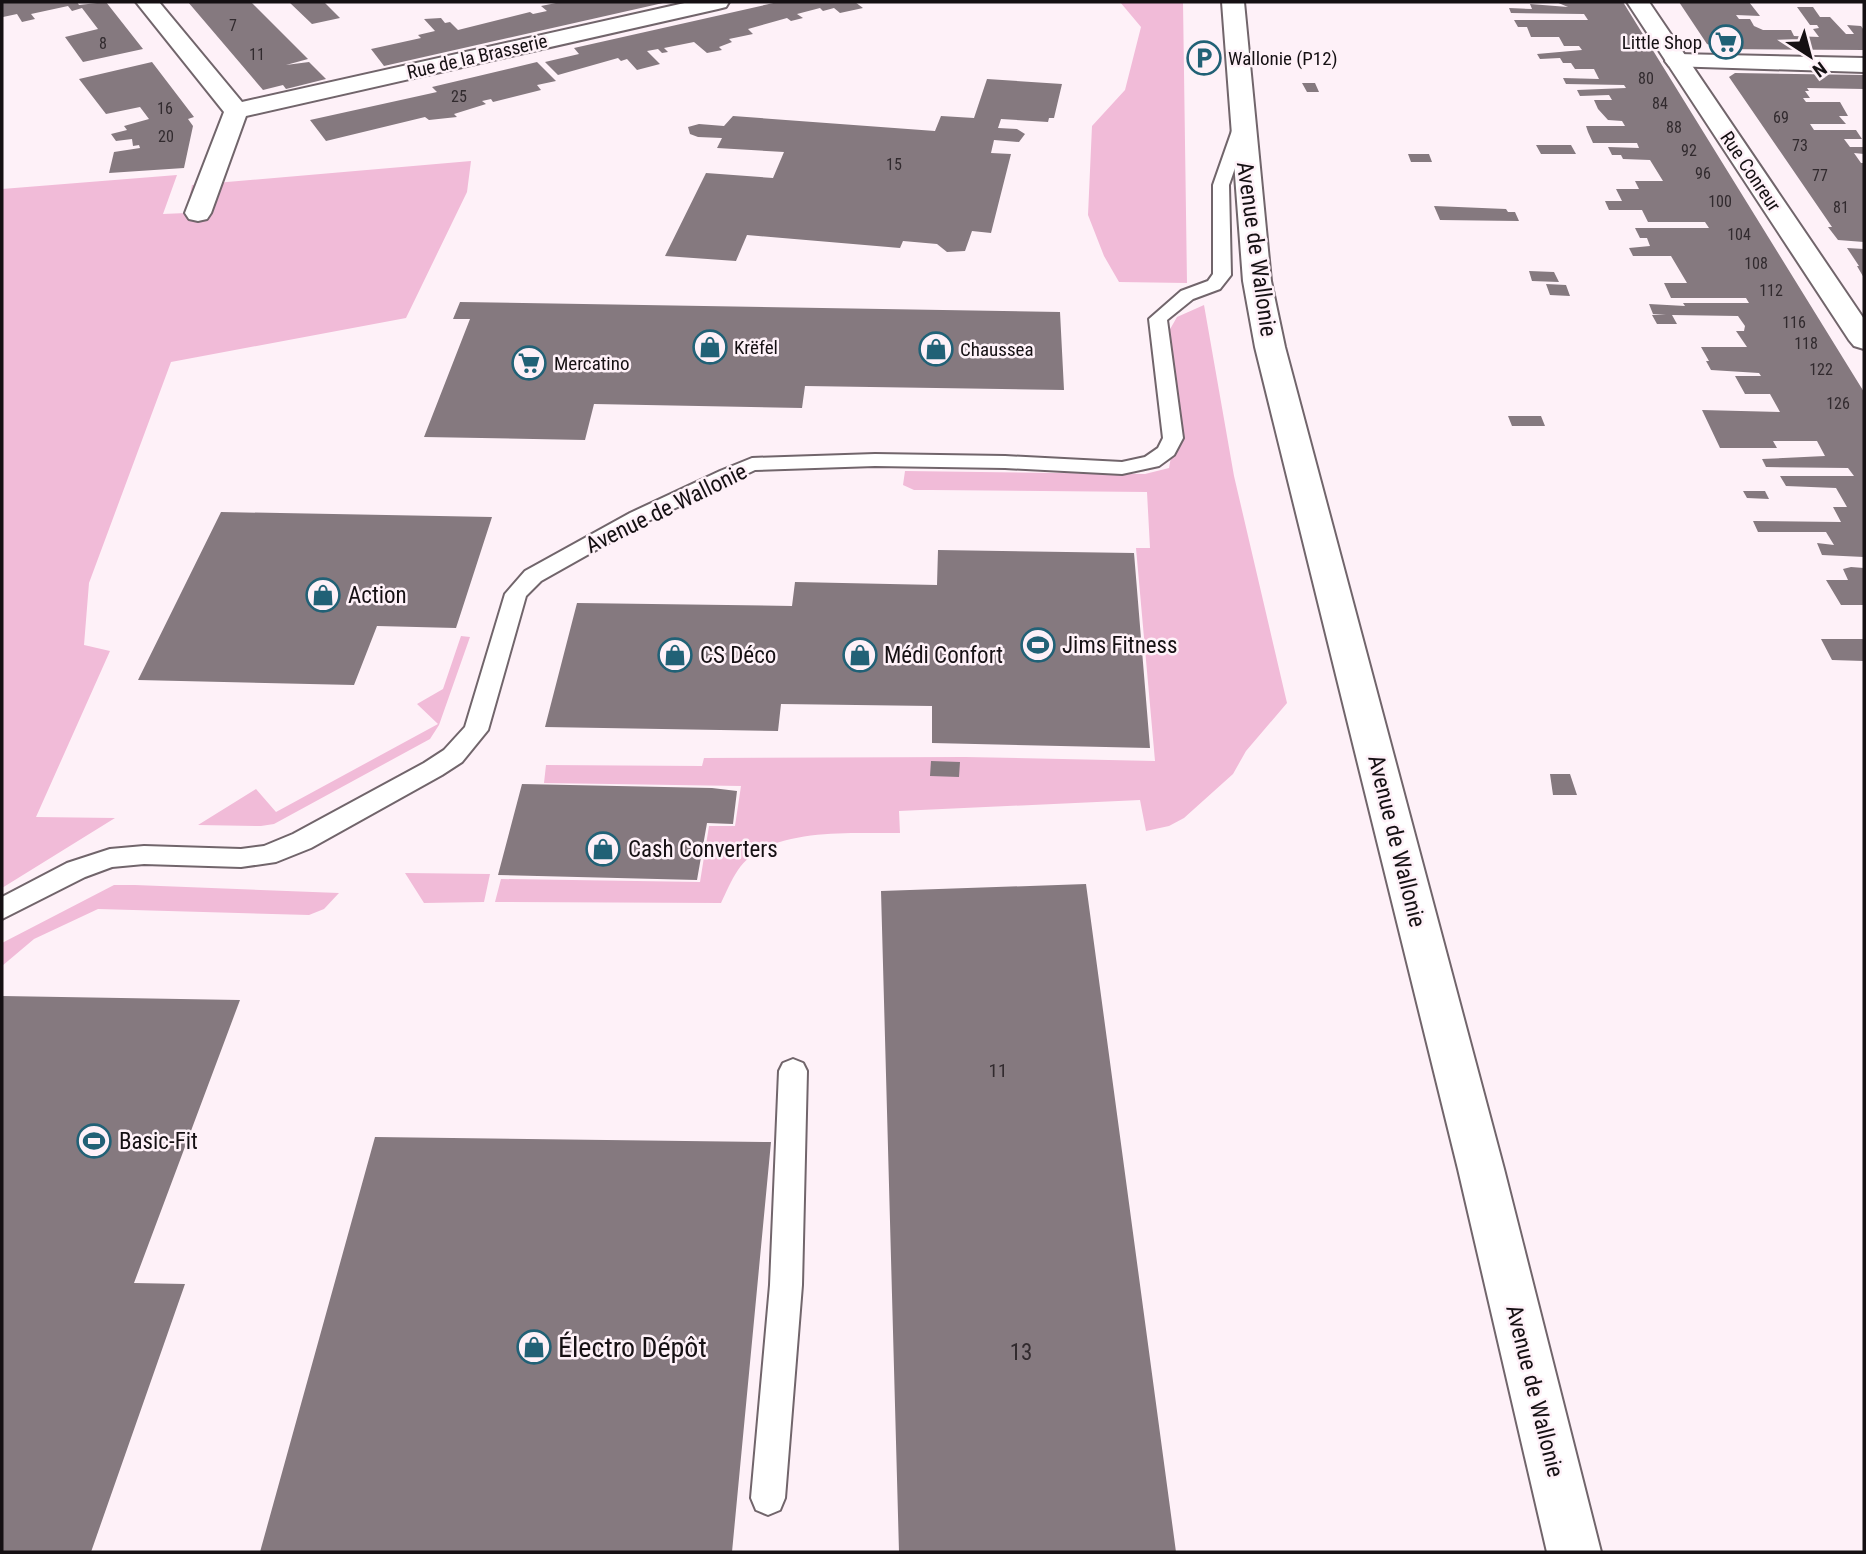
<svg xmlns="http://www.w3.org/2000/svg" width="1866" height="1554" viewBox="0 0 1866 1554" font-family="'Roboto Condensed',sans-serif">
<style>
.green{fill:#f1bbd8}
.building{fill:#85797f}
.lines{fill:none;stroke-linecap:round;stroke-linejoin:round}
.lane-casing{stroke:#71656b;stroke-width:4}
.street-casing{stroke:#71656b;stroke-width:4}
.secondary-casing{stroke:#71656b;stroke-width:4}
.lane{fill:#fff;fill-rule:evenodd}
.street{fill:#fff;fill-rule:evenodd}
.secondary{fill:#fff;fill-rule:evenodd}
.labels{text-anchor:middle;stroke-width:5;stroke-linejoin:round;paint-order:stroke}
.far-number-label{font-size:16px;fill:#312a2e}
.far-poi-label{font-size:19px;fill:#151013;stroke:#fef1f8;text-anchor:start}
.far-street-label{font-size:19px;fill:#151013;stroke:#fef1f8}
.number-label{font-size:19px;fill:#312a2e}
.street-label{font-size:23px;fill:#151013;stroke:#fef1f8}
.poi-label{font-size:23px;fill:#151013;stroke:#fef1f8;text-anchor:start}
.near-number-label{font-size:23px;fill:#312a2e}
.near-poi-label{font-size:28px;fill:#151013;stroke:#fef1f8;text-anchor:start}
</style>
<rect width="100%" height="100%" fill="#fef1f8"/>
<path class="green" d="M1120 2H1183L1187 283 1119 282 1104 256 1088 215 1092 126 1125 90 1141 27Z
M471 161 467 192 406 318 171 362 89 583 84 645 110 651 36 817 115 818 2 888V189L177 175 163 214 186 213 192 185Z
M1204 305 1234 476 1287 703 1246 751 1233 774 1184 818 1169 826 1146 831 1140 800 899 811 900 833C853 834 768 826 738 870 731 880 726 893 721 903L495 902 501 879 700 882 709 826H735L741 786 544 783 546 765 702 766 704 758 965 757 1155 761 1136 548H1150L1147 492 931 490H914L903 485 905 471 1145 474 1169 468 1175 435 1169 331 1177 317Z
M461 636 470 637 439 725 430 739 274 824 261 826 198 825 256 789 276 812 438 724 417 704 443 689Z
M405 873 490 874 484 902 424 903Z
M114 885H135L339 893 324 909 309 915 98 909 34 939 2 966V943Z"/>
<path class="building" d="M2 2H77L79 5 106 2 143 49 83 62 65 37 98 29 82 8 72 11 68 6 31 14 35 19 22 22 17 14 3 17Z
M188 2H251L308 59 286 65 309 62 326 79 286 89 283 85 263 90Z
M289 2H324L340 18 312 24Z
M561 2 663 3 384 66 371 49 421 38 418 35 435 31 424 19 441 18 445 23 450 22 458 30 530 12 533 14 547 11 541 6Z
M778 2H855L863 8 840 13 834 8 823 11 820 8 797 14 803 18 791 21 787 18 748 29 753 34 729 39 732 42 719 47 722 50 707 53 694 42 664 48 668 52 662 53 658 49 647 51 660 64 637 70 627 59 621 61 618 58 558 75 545 62 579 54 574 48Z
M1556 2H1623L1864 392V557L1822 555 1817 543 1834 545 1826 532H1758L1753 521 1841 522 1833 507H1847L1836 488 1786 486 1780 476H1854L1848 468 1766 467 1762 459 1825 456 1817 441H1773L1777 448H1720L1702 410 1780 412 1770 394H1745L1735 376H1761L1759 373 1711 370 1706 361H1709L1701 347H1747L1736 331H1744L1745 326 1738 316 1672 315 1677 324H1657L1652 315 1666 314H1653L1649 304 1685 306 1683 303H1749L1746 298H1671L1664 283H1687L1671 256H1633L1629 248 1650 246 1647 238H1640L1635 228H1709L1705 222H1648L1642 210H1609L1605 201H1622L1616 189H1639L1635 181H1663L1650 160 1623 159 1621 155H1612L1608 147 1639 148 1637 143H1593L1588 132 1586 126H1625L1622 121 1608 120 1598 109 1594 100H1612L1609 95 1580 96 1577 90 1626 88 1624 85 1566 84 1563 78 1599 79 1594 69H1575L1571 63H1563L1560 58 1540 59 1537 54 1582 50 1579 46H1564L1559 37H1531L1527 27H1518L1514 20H1588L1584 14 1511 13 1509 8 1532 9 1530 4 1568 7Z
M1679 2H1749L1760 16 1736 15 1739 19H1750L1754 26 1763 30H1791L1794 36 1819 37 1813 29 1819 28 1817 25H1810L1797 7H1813L1820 17H1830L1846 34H1854L1847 25 1861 26 1864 30V50L1720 49 1707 44Z
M152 62 194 117 188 119 193 126 184 168 109 173 114 152 140 148 139 145 133 146 132 139 116 141 111 134 127 130 124 126 149 119 140 107 106 114 79 79Z
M537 62 556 81 537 85 541 90 493 102 491 99 482 101 486 104 454 114 457 117 429 120 425 117 326 141 310 120 437 92 432 87Z
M1735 73 1864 75V89L1807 88 1809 91H1805L1810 98H1803L1806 102H1840L1848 116H1839L1846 124H1810L1814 130H1856L1862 139H1844L1850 147H1864V154L1854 153 1861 163H1864V242L1838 240 1828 227H1832L1729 77Z
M987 79 1062 84 1054 118H1049L1048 122 1001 119 998 128 1017 129 1025 134 1019 142 994 140 991 153 1011 154 991 233 972 231 965 251 947 252 937 244 903 241 900 248 747 235 736 261 665 256 706 173 773 178 784 152 717 148 722 138 698 137 690 134 688 127 699 124 724 126 733 116 935 131 941 116 974 118Z
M1302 83H1315L1319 92H1307Z
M1536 145H1571L1576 154H1541Z
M1408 154H1429L1432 162H1411Z
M1434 206 1506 209 1508 212H1515L1519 221 1440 220Z
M1847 248 1864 249V278L1857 266H1859Z
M1529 271 1554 272 1559 282 1532 281Z
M1546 284 1566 285 1570 296 1550 295Z
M460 302 1060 312 1064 390 805 386 802 408 594 404 585 440 424 437 470 319H453Z
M1508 416H1541L1545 426H1512Z
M1743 491H1765L1769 499 1747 498Z
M221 512 492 517 456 628 377 626 354 685 138 680Z
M938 550 1134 553 1150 748 932 743V706L781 704 778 731 545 727 577 603 792 606 795 582 937 585Z
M1851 567 1864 568V605H1841L1826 580H1848L1843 569Z
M1821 639H1864V661L1832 660Z
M931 761 960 762 959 777 930 776Z
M1550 774H1570L1577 795H1553Z
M522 784 712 788 737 791 733 824 707 823 697 880 498 875Z
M1086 884 1176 1552H899L881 891Z
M2 996 240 1000 134 1283 185 1284 91 1552H2Z
M375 1137 771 1142 732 1552H260Z"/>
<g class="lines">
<defs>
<path id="lane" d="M1242 120 1250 125 1229 185 1231 275 1220 289 1193 299 1167 320 1183 438 1174 455 1159 466 1122 474 1005 468 875 466 755 470 644 523 541 581 526 596 488 730 462 762 442 775 311 848 276 862 241 867 144 864 112 867 85 877 2 919V897L67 863 110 849 144 846 241 849 264 846 293 834 424 763 444 750 465 727 505 594 525 571 630 513 720 471 752 458 875 454 1005 456 1122 462 1145 457 1158 448 1163 438 1149 319 1181 291 1208 281 1213 274V185L1234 125Z
M793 1059 803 1063 807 1071 802 1285 785 1498 780 1510 768 1515 756 1510 751 1498 770 1285 779 1071 783 1063Z"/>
<path id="street" d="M136 2H159L242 102 689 2H729L726 7 718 9 246 116 211 213 207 219 198 221 189 219 185 213 224 112Z
M1677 54 1864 58V72L1669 66 1665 61 1669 56Z"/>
<path id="secondary" d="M1222 2H1244L1271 281 1285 347 1504 1169 1601 1552H1547L1458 1169 1255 347 1243 281Z
M1627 2H1649L1864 319V349L1854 346 1849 340Z"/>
</defs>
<use href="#lane" class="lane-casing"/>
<use href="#street" class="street-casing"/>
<use href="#secondary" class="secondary-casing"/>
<use href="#lane" class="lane"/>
<use href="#street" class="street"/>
<use href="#secondary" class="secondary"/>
</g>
<defs>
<symbol id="supermarket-ring" viewBox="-11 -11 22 22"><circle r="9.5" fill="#fef1f8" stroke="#216176" stroke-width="1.5"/><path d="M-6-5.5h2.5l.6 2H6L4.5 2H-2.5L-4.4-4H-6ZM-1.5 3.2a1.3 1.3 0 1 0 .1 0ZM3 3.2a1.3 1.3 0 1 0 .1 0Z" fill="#216176"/></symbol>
<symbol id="parking-ring" viewBox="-11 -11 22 22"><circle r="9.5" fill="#fef1f8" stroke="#216176" stroke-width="1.5"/><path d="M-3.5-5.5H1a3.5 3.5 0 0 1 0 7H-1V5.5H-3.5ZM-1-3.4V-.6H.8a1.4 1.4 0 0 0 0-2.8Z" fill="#216176"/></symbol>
<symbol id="shop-ring" viewBox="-11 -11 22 22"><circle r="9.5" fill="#fef1f8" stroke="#216176" stroke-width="1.5"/><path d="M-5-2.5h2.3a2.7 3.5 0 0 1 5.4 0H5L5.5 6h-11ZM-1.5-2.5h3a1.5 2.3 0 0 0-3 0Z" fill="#216176"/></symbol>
<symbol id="stadium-ring" viewBox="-11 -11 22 22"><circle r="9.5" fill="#fef1f8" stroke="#216176" stroke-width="1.5"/><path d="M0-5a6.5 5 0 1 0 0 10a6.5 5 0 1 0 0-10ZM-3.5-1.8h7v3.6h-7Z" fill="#216176"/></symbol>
</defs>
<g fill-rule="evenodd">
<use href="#supermarket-ring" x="1707" y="23" width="38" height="38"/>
<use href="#parking-ring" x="1185" y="39" width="38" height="38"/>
<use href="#shop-ring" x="691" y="328" width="38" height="38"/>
<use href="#shop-ring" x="917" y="330" width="38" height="38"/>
<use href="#supermarket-ring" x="510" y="344" width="38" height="38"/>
<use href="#shop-ring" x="304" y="576" width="38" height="38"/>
<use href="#stadium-ring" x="1019" y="626" width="38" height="38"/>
<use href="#shop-ring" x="656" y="636" width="38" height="38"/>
<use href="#shop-ring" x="841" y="636" width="38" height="38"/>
<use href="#shop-ring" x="584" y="830" width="38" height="38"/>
<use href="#stadium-ring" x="75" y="1122" width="38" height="38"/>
<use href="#shop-ring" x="515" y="1328" width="38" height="38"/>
</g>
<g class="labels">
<g class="far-number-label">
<text x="233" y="31">7</text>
<text x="103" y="49">8</text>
<text x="257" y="60">11</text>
<text x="1646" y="84">80</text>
<text x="459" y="102">25</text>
<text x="1660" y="109">84</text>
<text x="165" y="114">16</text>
<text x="1781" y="123">69</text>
<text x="1674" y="133">88</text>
<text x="166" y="142">20</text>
<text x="1800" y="151">73</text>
<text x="1689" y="156">92</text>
<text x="894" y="170">15</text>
<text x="1703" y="179">96</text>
<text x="1820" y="181">77</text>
<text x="1720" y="207">100</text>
<text x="1841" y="213">81</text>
<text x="1739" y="240">104</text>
<text x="1756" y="269">108</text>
<text x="1771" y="296">112</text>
<text x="1794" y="328">116</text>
<text x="1806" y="349">118</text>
<text x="1821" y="375">122</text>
<text x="1838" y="409">126</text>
</g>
<g class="far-poi-label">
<text x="1702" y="49" text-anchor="end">Little Shop</text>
<text x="1228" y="65">Wallonie (P12)</text>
<text x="734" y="354">Krëfel</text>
<text x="960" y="356">Chaussea</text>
<text x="554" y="370">Mercatino</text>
</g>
<g class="far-street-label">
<text transform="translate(477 56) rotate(-13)" y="7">Rue de la Brasserie</text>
<text transform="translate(1751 171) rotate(56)" y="7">Rue Conreur</text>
</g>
<g class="number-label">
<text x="998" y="1077">11</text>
</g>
<g class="street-label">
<text transform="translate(1257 249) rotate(82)" y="8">Avenue de Wallonie</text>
<text transform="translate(666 508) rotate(-26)" y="8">Avenue de Wallonie</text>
<text transform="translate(1397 841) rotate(76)" y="8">Avenue de Wallonie</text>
<text transform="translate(1535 1391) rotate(76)" y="8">Avenue de Wallonie</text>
</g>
<g class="poi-label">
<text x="348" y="603">Action</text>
<text x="1062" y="653">Jims Fitness</text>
<text x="700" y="663">CS Déco</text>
<text x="884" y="663">Médi Confort</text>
<text x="628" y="857">Cash Converters</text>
<text x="119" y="1149">Basic-Fit</text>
</g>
<g class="near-number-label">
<text x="1021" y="1360">13</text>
</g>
<g class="near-poi-label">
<text x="558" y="1357">Électro Dépôt</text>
</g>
</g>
<rect width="1866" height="1554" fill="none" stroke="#151013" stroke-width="7"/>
<g transform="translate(1810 56) rotate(144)" stroke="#fef1f8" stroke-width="5" paint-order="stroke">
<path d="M0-5L12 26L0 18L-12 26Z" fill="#151013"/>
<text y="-10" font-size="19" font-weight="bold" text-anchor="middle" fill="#151013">N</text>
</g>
</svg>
